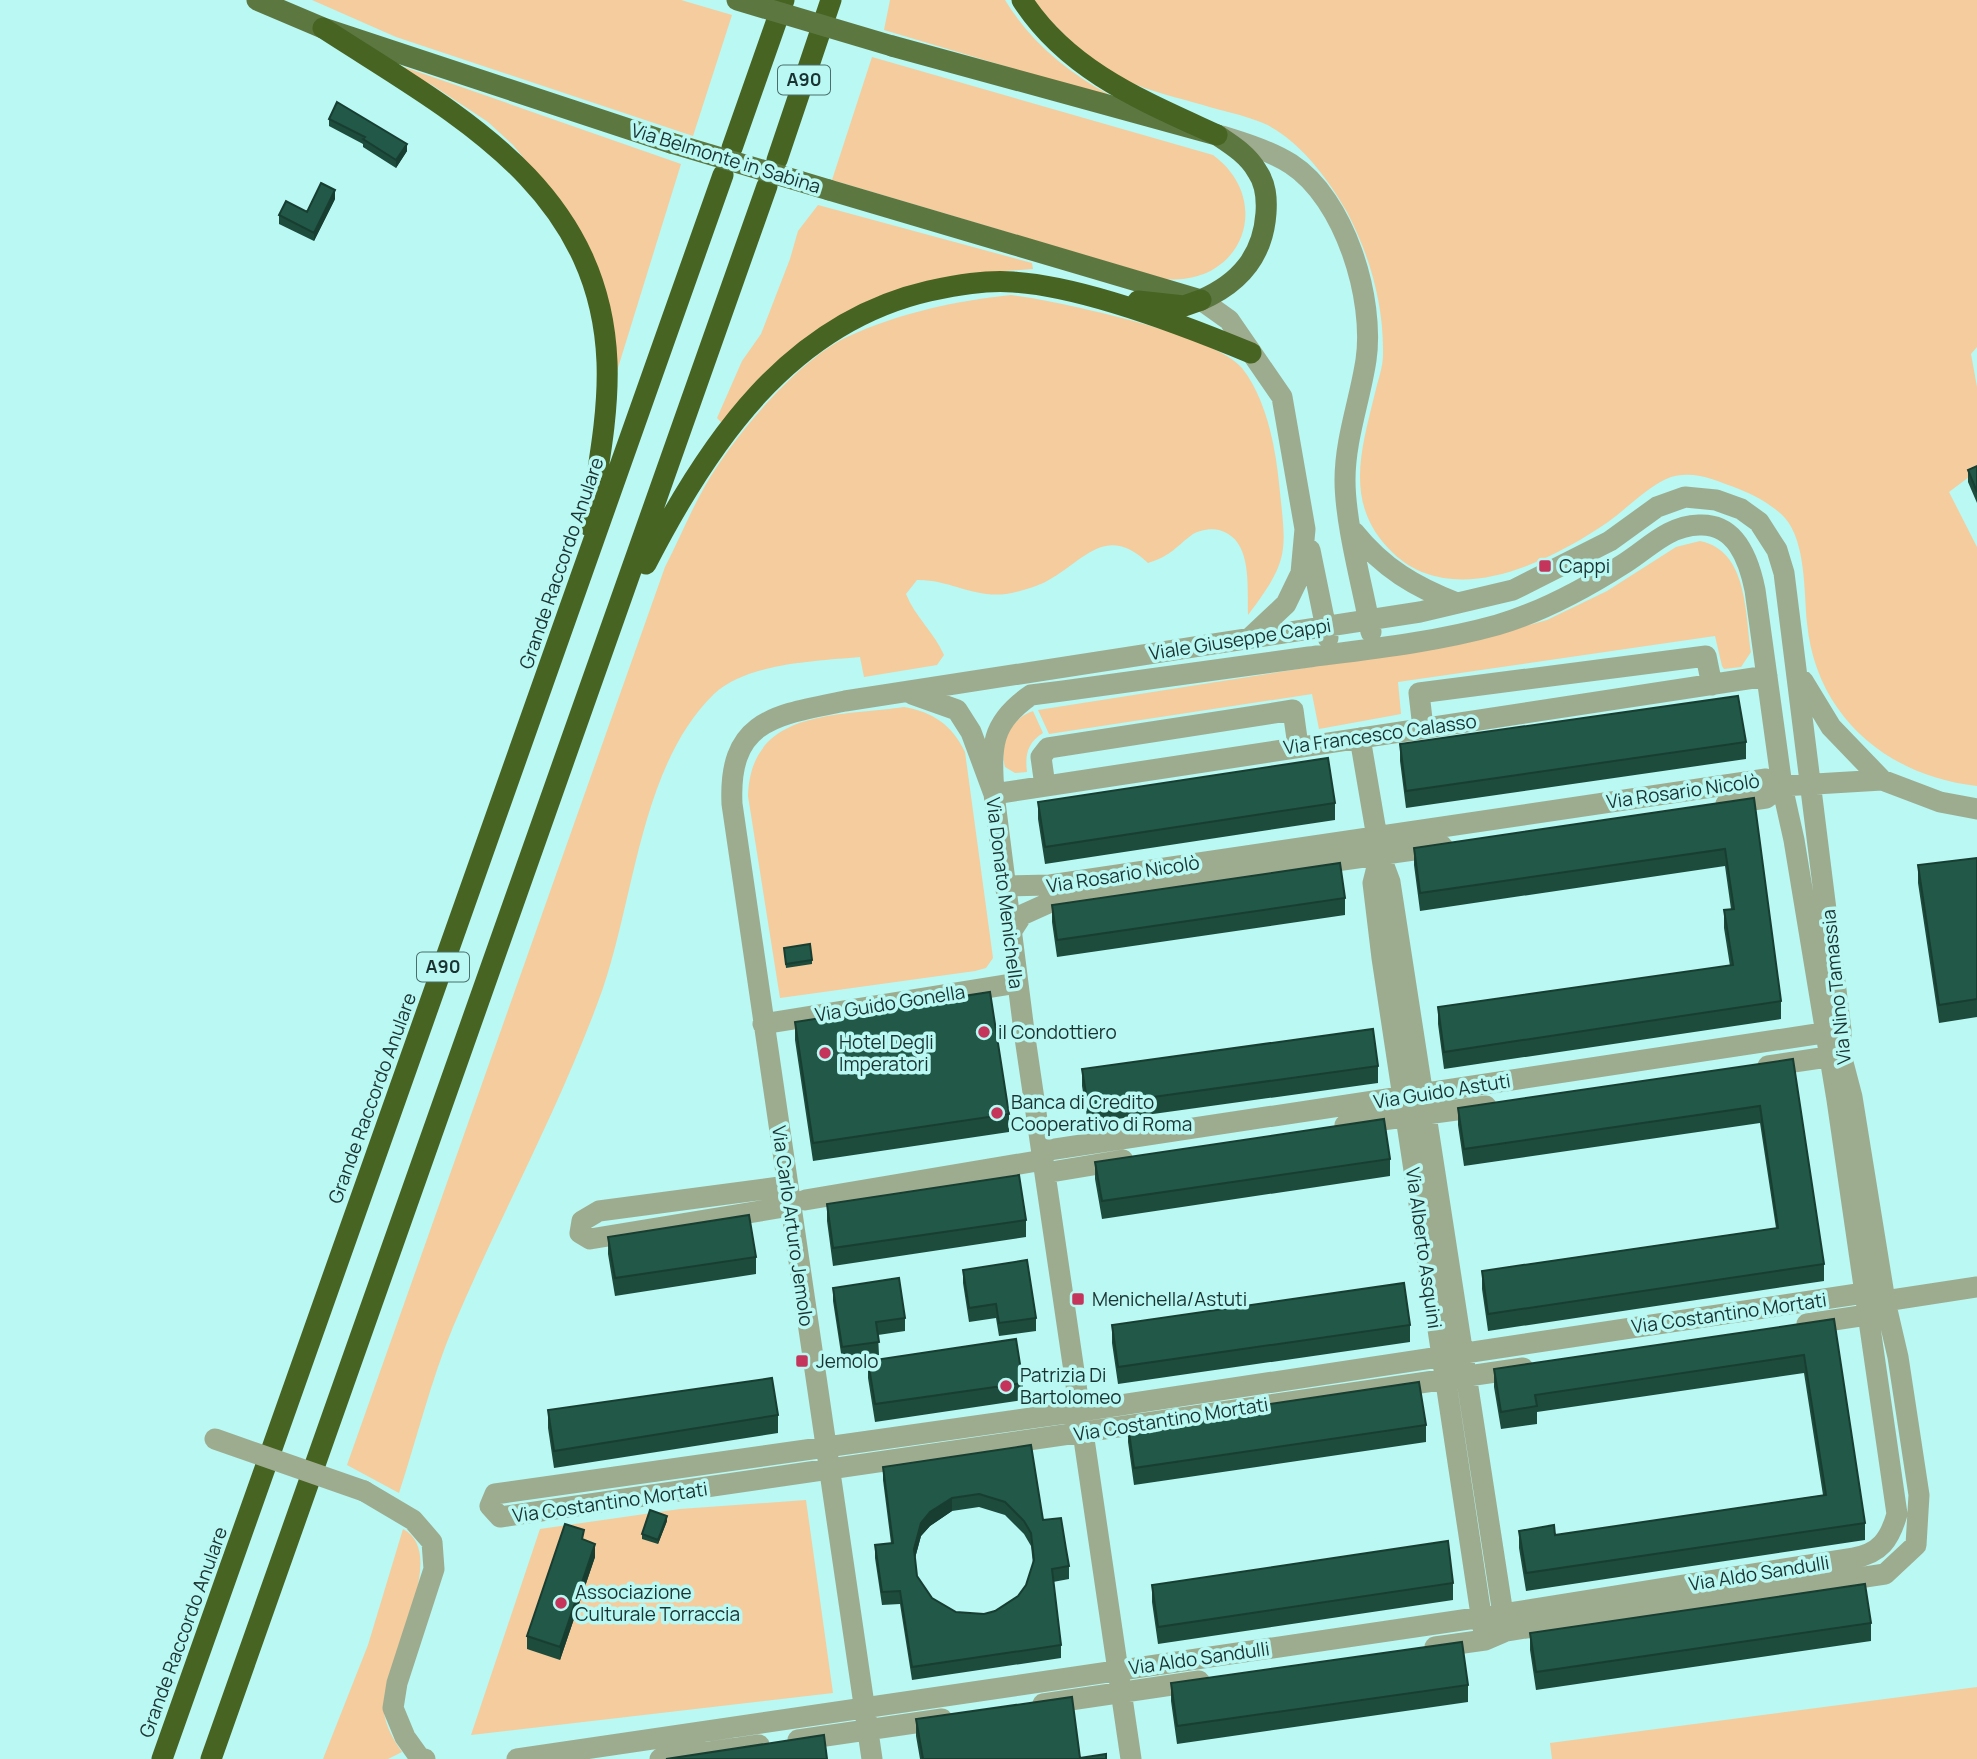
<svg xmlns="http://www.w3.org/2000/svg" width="1977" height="1759" viewBox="0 0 1977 1759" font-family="Manrope,sans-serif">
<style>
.green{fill:#f5cc9d}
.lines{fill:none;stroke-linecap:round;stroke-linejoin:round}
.minor{stroke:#9dac8f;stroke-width:21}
.major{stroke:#5d7741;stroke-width:21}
.highway{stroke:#476422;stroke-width:21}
.minor-bridge{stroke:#9dac8f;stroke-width:21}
.major-bridge{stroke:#5d7741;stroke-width:21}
.wall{fill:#1d4c3d;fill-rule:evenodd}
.shaded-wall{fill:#183e32}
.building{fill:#225847;stroke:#183e32;stroke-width:2;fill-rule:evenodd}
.poi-dot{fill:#c5355b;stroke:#b9f8f3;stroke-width:2.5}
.labels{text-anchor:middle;stroke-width:7;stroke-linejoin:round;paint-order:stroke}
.shield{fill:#b9f8f3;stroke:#4a6e6b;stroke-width:2}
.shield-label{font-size:18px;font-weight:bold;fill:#1a3331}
.street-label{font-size:19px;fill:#1a3331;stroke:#b9f8f3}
.poi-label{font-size:19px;fill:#1a3331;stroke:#b9f8f3;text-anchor:start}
</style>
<rect width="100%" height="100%" fill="#b9f8f3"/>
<path class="green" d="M312 0H681L732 15 693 136 396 37Z
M890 0H1005C1030 41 1066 71 1108 94L1105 96 884 30Z
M1034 0H1977V347L1971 354 1977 387V471L1949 492 1977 547V786C1887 776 1816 716 1807 623 1804 593 1806 542 1785 518 1773 505 1754 495 1739 489 1717 481 1695 470 1671 477 1652 483 1625 510 1608 522 1551 561 1454 611 1393 553 1343 505 1361 451 1375 393 1378 380 1383 367 1383 355 1384 305 1370 256 1347 212 1329 180 1298 138 1263 123 1244 115 1222 111 1203 105 1179 98 1151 92 1128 81 1093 63 1057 32 1034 0Z
M872 57 1213 155C1275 201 1242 286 1165 279L832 180Z
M404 67 681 164 617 371 555 196 513 145 488 122 432 85 402 71Z
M818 205 1032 263 1033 269 966 274 900 290 722 423 717 418 742 361 761 334 790 259 798 231Z
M1011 295C1055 300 1217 335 1242 368 1266 399 1275 444 1279 483 1286 552 1291 558 1248 615 1247 586 1253 539 1219 530 1212 528 1200 530 1193 534 1175 547 1173 555 1148 563 1106 523 1085 560 1047 581 1036 587 1018 592 1006 594 973 598 948 579 917 580L906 594C915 617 934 632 944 655L937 665 864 677 860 657C817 661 746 663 714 694 641 765 635 895 603 988 562 1104 501 1213 453 1327 431 1380 417 1438 399 1493L347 1465 665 567C679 540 690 512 705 486 733 437 797 361 847 337 899 313 955 301 1011 295Z
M1700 541C1748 551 1745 613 1751 652L1741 667 1724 669 1722 666 1715 636 1398 682 1401 714 1319 729 1312 694 1049 734 1038 710 1465 643 1547 620 1607 591 1676 547Z
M904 707C933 712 952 725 965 752L993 958 986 968 975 971 780 998 748 796C751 708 837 717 904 707Z
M1033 711 1043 733C1027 743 1025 755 1027 772L1015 773 1005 767C999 744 1010 719 1033 711Z
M806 1500 833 1693 471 1735 540 1529 680 1509Z
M403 1529C453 1555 379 1668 384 1712 386 1727 393 1739 402 1752L388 1759H323L368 1645Z
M1977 1687V1759H1552L1550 1743Z"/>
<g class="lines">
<path class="minor" d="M1222 136C1245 143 1270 151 1291 164 1345 199 1375 299 1366 360 1360 400 1345 439 1345 480 1345 524 1363 588 1371 632
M1201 300 1229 320 1282 397 1305 529 1301 573 1286 604 1251 637
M1354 532C1383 568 1415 587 1457 603
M1310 550 1328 638
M1803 681 1831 727 1882 780
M912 694 957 710 971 732 994 794 1024 1031 1131 1759
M1423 728 1419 693 1706 656 1712 685
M1360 738 1380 855 1390 882 1505 1627
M1045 786 1041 757 1048 748 1293 710 1298 746
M994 794 1767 676
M1726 804 1766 798 1782 786
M1380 855 1373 883 1382 958 1483 1628
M1005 886 1050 885 1766 779 1782 786 1882 780 1940 802 1977 809
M1011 932 1022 915 1053 901 1442 846
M763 1024 1017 983
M1768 1066 1841 1055
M1345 1125 1486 1106
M1042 1151 1836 1031
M1045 1173 1123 1160
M787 1186 599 1211 582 1221 580 1233 590 1239 790 1206
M805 1200 1043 1160
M1807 1324 1867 1315 1885 1301 1977 1287
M1523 1368 500 1517 490 1506 495 1494 1081 1411 1864 1293 1877 1298
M364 1491 413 1520 432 1542 434 1569 397 1683 393 1708 405 1737 420 1758 425 1759
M1043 1704 1199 1681
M798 1740 942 1719
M517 1759 1503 1614 1853 1558C1880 1554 1890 1539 1897 1514L1837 1100 1794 840 1782 786 1755 590C1749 560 1736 523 1699 525 1668 526 1650 547 1625 563 1586 588 1542 612 1497 625 1436 642 1372 649 1309 657 1217 670 1124 683 1031 695 990 723 991 747 994 794
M660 1759 759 1745
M872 1759 732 804C728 719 776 715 845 701L1420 612 1513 590 1610 541 1657 507 1685 497 1716 500 1741 509 1759 522 1777 550 1784 573 1841 1030V1055L1852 1097 1885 1301 1898 1357 1919 1495 1916 1545 1885 1574 1506 1631 1485 1640 1435 1647"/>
<path class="major" d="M257 0 323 28 671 143
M829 190 1201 300C1240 283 1263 256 1266 213 1267 198 1266 184 1257 171 1248 155 1232 145 1217 135L892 46"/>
<path class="highway" d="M1022 0C1068 71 1143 101 1217 135
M323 28C452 112 600 185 607 362 609 416 597 472 589 526
M732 148 784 0
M777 160 831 0
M1138 301 1184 306 1201 300
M646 564C708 443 789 323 929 291 957 285 985 280 1013 282 1083 286 1186 326 1251 353
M162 1759 723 175
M211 1759 767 186"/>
<path class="minor-bridge" d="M215 1439 364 1491"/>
<path class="major-bridge" d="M737 0 892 46
M671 143 829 190"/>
</g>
<path class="wall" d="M329 119 407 151 396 168 363 147V144L329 126Z
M335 199 314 241 279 224V215L307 212Z
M1977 466V503L1968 482V470Z
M1746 742V759L1406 808 1400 761V744Z
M1754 798 1781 1001V1019L1444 1069 1438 1024V1007L1730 966 1724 928V910L1731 909 1725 866 1420 911 1414 865V848Z
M1038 802 1335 803V820L1045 864 1038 819Z
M1977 858V1017L1939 1023 1918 883V865Z
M1345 898V915L1057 957 1052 922V905Z
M784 948 812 960V964L786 968Z
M795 1022 1009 1114V1132L813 1161 795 1040Z
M1793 1059 1824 1264V1281L1488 1331 1482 1289V1271L1776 1228 1760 1123 1464 1166 1458 1125V1108Z
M1378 1066V1083L1088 1123 1082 1086V1069Z
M1390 1159V1176L1102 1219 1095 1179V1162Z
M827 1204 1026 1220V1237L833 1266 827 1221Z
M608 1237 756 1257V1274L615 1296 608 1254Z
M963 1270 1036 1318V1331L999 1336 996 1318 969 1322 963 1283Z
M833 1288 905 1318V1331L878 1335 879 1355 842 1360 833 1301Z
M1834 1319 1865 1523V1540L1526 1591 1519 1548V1531L1555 1535 1823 1495 1804 1373 1537 1412V1424L1501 1429 1494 1387V1369Z
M1112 1325H1410V1342L1118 1384 1112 1343Z
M868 1361 1023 1383V1400L875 1422 868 1378Z
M548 1410 778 1415V1433L554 1468 548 1428Z
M1128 1425H1426V1442L1134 1485 1128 1442Z
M1031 1445 1043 1520 1069 1566V1579L1053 1582 1061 1645V1658L912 1680 900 1604 882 1605 875 1558V1545L891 1543 883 1480V1467ZM979 1507 1005 1515 1024 1534 1031 1546 1033 1564 1026 1585 1018 1596 995 1611 984 1614 956 1612 932 1598 917 1576 915 1558 921 1536 930 1526 952 1511Z
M667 1521 658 1544 642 1539V1534Z
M584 1540 595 1557 560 1660 527 1649V1636Z
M1453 1583V1600L1158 1644 1152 1602V1585Z
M1871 1623V1641L1536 1690 1530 1650V1633Z
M1171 1683 1468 1685V1702L1177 1744 1171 1701Z
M916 1719 1080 1758 1106 1759H920L916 1736Z"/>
<path class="shaded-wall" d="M407 144V151L396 168V160Z
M335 190V199L314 241V233Z
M952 1498V1511L930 1526 921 1536 914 1562V1549L921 1523 930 1512Z
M667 1516V1521L658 1544V1540Z
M595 1544V1557L560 1660V1647Z"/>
<path class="building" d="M337 102 407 144 396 160 363 139 365 137 329 119Z
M321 183 335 190 314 233 279 215 286 201 307 212Z
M1977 466V492L1968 470Z
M1738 696 1746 742 1406 791 1400 744Z
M1328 758 1335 803 1045 847 1038 802Z
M1754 798 1781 1001 1444 1052 1438 1007 1733 965 1724 910 1734 909 1725 849 1420 893 1414 848Z
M1977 858V999L1939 1005 1918 865Z
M1340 863 1345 898 1057 940 1052 905Z
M810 944 812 960 786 964 784 948Z
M990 992 1009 1114 813 1143 795 1022Z
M1373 1029 1378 1066 1088 1106 1082 1069Z
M1793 1059 1824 1264 1488 1314 1482 1271 1778 1228 1760 1106 1464 1149 1458 1108Z
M1384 1119 1390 1159 1102 1201 1095 1162Z
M1019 1175 1026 1220 833 1248 827 1204Z
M749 1215 756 1257 615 1278 608 1237Z
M1027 1260 1036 1318 999 1323 996 1304 969 1308 963 1270Z
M899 1278 905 1318 876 1322 879 1342 842 1347 833 1288Z
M1404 1283 1410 1325 1118 1367 1112 1325Z
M1834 1319 1865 1523 1526 1573 1519 1531 1554 1525 1555 1535 1826 1495 1804 1355 1535 1395 1537 1406 1501 1412 1494 1369Z
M1016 1339 1023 1383 875 1404 868 1361Z
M772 1378 778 1415 554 1451 548 1410Z
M1419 1382 1426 1425 1134 1468 1128 1425Z
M1031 1445 1043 1520 1061 1518 1066 1549 1069 1566 1052 1569 1061 1645 912 1667 900 1591 882 1592 875 1545 893 1543 883 1467ZM979 1494 1005 1502 1024 1521 1031 1533 1034 1560 1026 1585 1018 1596 995 1611 984 1614 956 1612 932 1598 917 1576 914 1549 921 1523 930 1512 952 1498Z
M650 1510 667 1516 658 1540 642 1534Z
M565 1524 584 1530 582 1539 595 1544 560 1647 527 1636Z
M1448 1541 1453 1583 1158 1627 1152 1585Z
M1865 1584 1871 1623 1536 1672 1530 1633Z
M1462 1642 1468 1685 1177 1726 1171 1683Z
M1072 1697 1080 1758 1106 1754V1759H923L916 1719Z
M824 1735 827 1759H666Z"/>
<g class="poi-dot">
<rect x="1538" y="559" width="14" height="14" rx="3.5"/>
<circle cx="984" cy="1032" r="7"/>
<circle cx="825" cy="1053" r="7"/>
<circle cx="997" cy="1113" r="7"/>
<rect x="1071" y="1292" width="14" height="14" rx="3.5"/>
<rect x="795" y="1354" width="14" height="14" rx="3.5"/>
<circle cx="1006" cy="1386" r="7"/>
<circle cx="561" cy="1603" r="7"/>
</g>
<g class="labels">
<g class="shield">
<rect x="778" y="65.5" width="52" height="29" rx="5"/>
<rect x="417" y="952.5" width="52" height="29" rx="5"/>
</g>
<g class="shield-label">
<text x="804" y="86">A90</text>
<text x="443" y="973">A90</text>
</g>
<g class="street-label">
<text transform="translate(726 158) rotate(17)" y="7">Via Belmonte in Sabina</text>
<text transform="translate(561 563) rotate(-71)" y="7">Grande Raccordo Anulare</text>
<text transform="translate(1240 639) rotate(-9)" y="7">Viale Giuseppe Cappi</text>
<text transform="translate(1380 734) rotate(-8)" y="7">Via Francesco Calasso</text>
<text transform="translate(1683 791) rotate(-8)" y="7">Via Rosario Nicolò</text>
<text transform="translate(1123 874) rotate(-9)" y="7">Via Rosario Nicolò</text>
<text transform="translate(1005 893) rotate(83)" y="7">Via Donato Menichella</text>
<text transform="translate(1836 987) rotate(-96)" y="7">Via Nino Tamassia</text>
<text transform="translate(890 1003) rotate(-9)" y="7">Via Guido Gonella</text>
<text transform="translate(1442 1091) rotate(-9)" y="7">Via Guido Astuti</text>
<text transform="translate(372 1098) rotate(-70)" y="7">Grande Raccordo Anulare</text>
<text transform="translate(793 1226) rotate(82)" y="7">Via Carlo Arturo Jemolo</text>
<text transform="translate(1424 1248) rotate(82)" y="7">Via Alberto Asquini</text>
<text transform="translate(1729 1313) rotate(-8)" y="7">Via Costantino Mortati</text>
<text transform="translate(1171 1419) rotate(-9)" y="7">Via Costantino Mortati</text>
<text transform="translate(610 1502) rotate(-8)" y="7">Via Costantino Mortati</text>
<text transform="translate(1759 1573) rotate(-9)" y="7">Via Aldo Sandulli</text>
<text transform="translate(183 1632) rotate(-70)" y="7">Grande Raccordo Anulare</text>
<text transform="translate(1199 1658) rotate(-8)" y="7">Via Aldo Sandulli</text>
</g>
<g class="poi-label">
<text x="1559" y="573">Cappi</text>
<text x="998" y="1039">il Condottiero</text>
<text x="839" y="1049">Hotel Degli<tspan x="839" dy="22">Imperatori</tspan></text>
<text x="1011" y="1109">Banca di Credito<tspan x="1011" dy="22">Cooperativo di Roma</tspan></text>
<text x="1092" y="1306">Menichella/Astuti</text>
<text x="816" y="1368">Jemolo</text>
<text x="1020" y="1382">Patrizia Di<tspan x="1020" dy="22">Bartolomeo</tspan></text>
<text x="575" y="1599">Associazione<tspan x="575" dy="22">Culturale Torraccia</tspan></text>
</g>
</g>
</svg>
